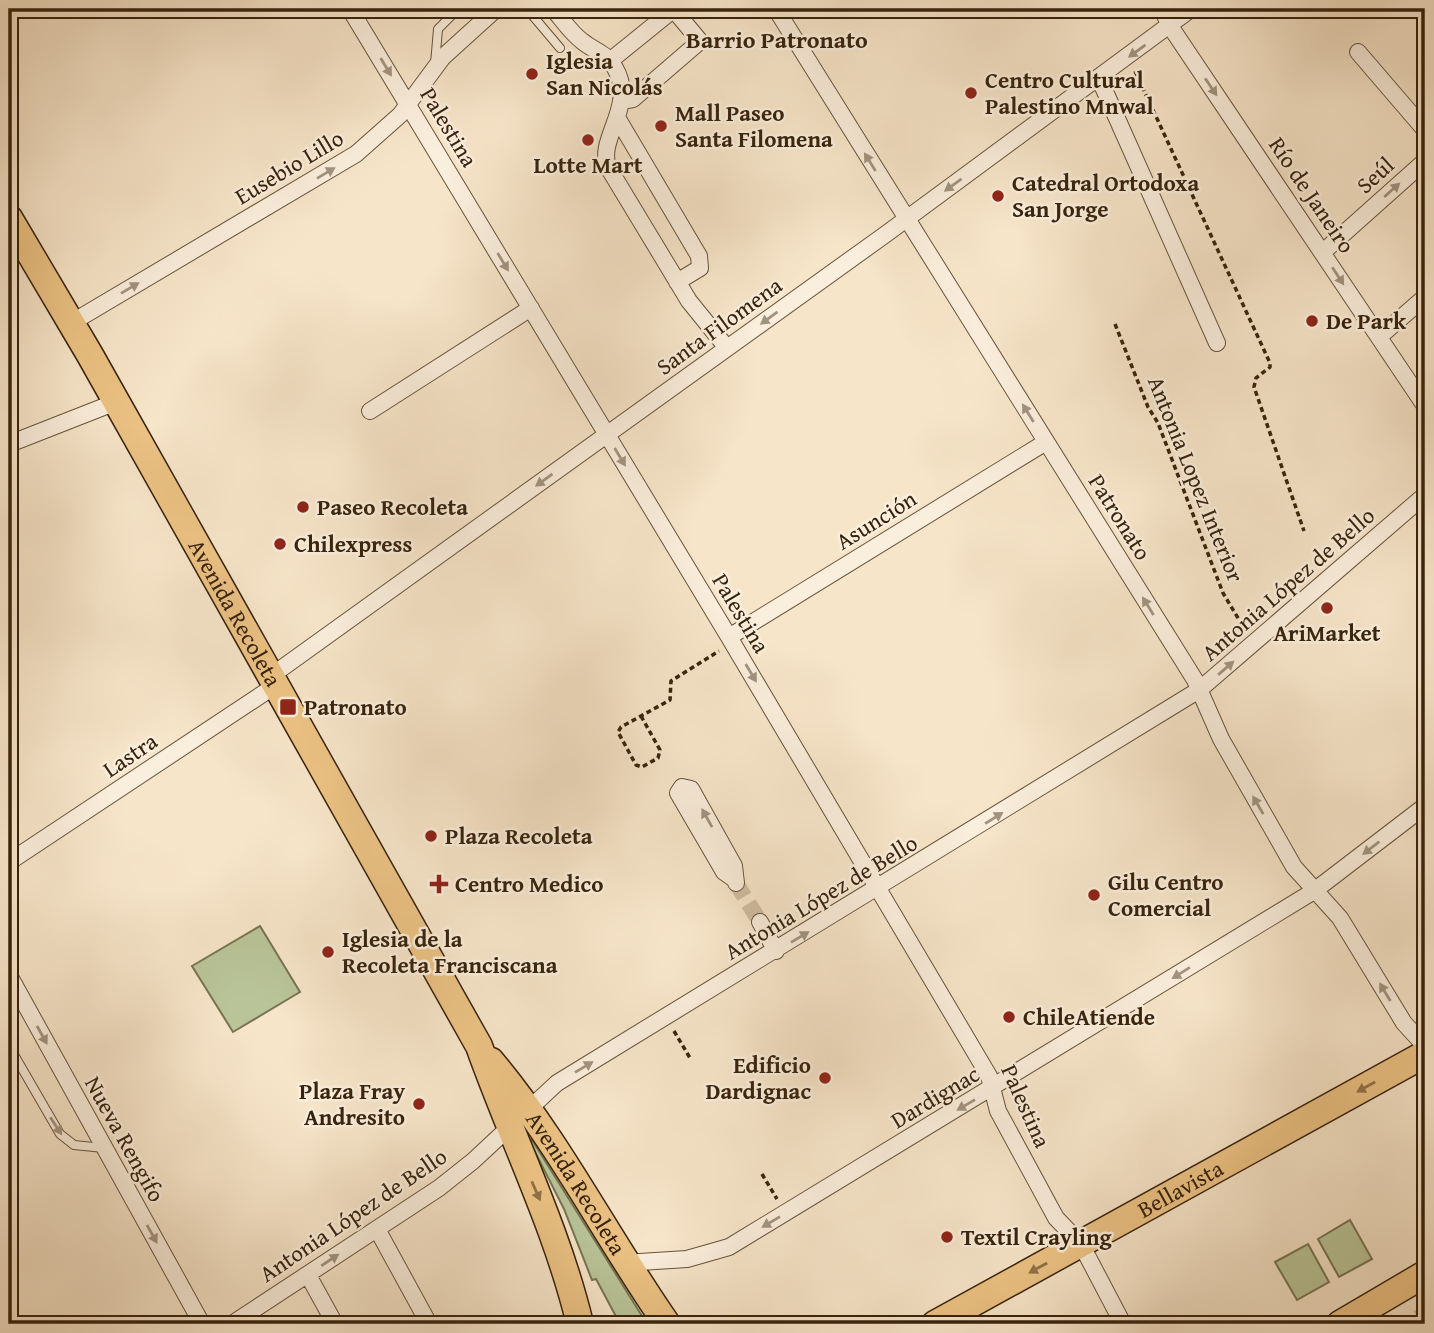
<svg xmlns="http://www.w3.org/2000/svg" width="1434" height="1333" viewBox="0 0 1434 1333" font-family="'Gentium Book Plus',serif">
<style>
.green{fill:#b9c599;stroke:#787453;stroke-width:2}
.lines{fill:none;stroke-linecap:round;stroke-linejoin:round}
.street-tunnel{stroke:#d1bea3;stroke-width:16;stroke-dasharray:16 8;stroke-linecap:butt}
.highway-tunnel{stroke:#d1bea3;stroke-width:30;stroke-dasharray:30 15;stroke-linecap:butt}
.lane-casing{stroke:#67543c;stroke-width:10}
.street-casing{stroke:#67543c;stroke-width:18}
.primary-casing{stroke:#37230d;stroke-width:29}
.path{stroke:#37230d;stroke-width:3.5;stroke-dasharray:5 3.5;stroke-linecap:butt}
.lane{stroke:#faeedc;stroke-width:8}
.street{stroke:#faeedc;stroke-width:16}
.primary{stroke:#ecc284;stroke-width:26}
.oneway{fill:#a2937f}
.oneway2{fill:#927248}
.poi-dot{fill:#8f2418;stroke:#faeedc;stroke-width:2.5}
.labels{text-anchor:middle;stroke-width:5;stroke-linejoin:round;paint-order:stroke}
.poi-label{font-size:23px;font-weight:bold;fill:#37230d;stroke:#faeedc;text-anchor:start}
.street-label{font-size:23px;fill:#37230d;stroke:#faeedc}
.neighbourhood-label{font-size:24px;font-weight:bold;fill:#37230d;stroke:#faeedc}
</style>
<rect width="100%" height="100%" fill="#f7e5c9"/>
<filter id="stains"><feTurbulence type="fractalNoise" baseFrequency=".00286" numOctaves="4"/><feColorMatrix values="0 0 0 0 .2 0 0 0 0 .09 0 0 0 0 .02 0 0 0 .5 -.17"/></filter>
<radialGradient id="worn" r=".72"><stop offset=".6" stop-color="#630" stop-opacity="0"/><stop offset="1" stop-color="#630" stop-opacity=".3"/></radialGradient>
<path class="green" d="M260 926 300 992 233 1032 192 966Z
M529 1140H532L647 1324H620L596 1279 592 1280 564 1209Z
M1350 1220 1372 1259 1339 1277 1318 1239Z
M1308 1244 1329 1282 1297 1300 1275 1262Z"/>
<g class="lines">
<path class="street-tunnel" d="M736 883 760 922"/>
<path class="highway-tunnel" d="M1422 1324 1425 1322"/>
<defs>
<path id="lane" d="M527 9 560 48
M435 64 438 29 458 9
M9 1046 60 1134 74 1145 104 1148"/>
<path id="street" d="M350 9 729 637 989 1076 998 1111 1056 1218 1081 1244 1123 1324
M553 9C562 19 571 33 582 41 594 51 607 53 615 68 637 106 597 138 608 167L689 301 727 348
M776 9 1195 680 1221 739 1294 867 1340 918 1404 1023 1425 1046
M1162 9 1170 26 1425 406
M1358 52 1425 130
M611 60 674 9
M1099 78 1217 343
M621 101 633 99 698 43 699 40 674 10
M618 119 699 256 700 268 677 282
M1323 252 1425 161
M71 323 356 154 400 115 443 57 496 9
M1379 337 1425 297
M370 411 531 308
M9 444 116 402
M729 637 1046 442
M271 676 886 234 1191 9
M9 862 276 685
M734 879 724 872 678 793 682 787 691 789 734 866 736 883
M760 922 776 951
M9 975 202 1324
M377 1229 429 1324
M624 1263 687 1259 729 1247 1314 891 1425 806
M308 1275 335 1324
M232 1324 439 1188 473 1161 557 1083 1199 690 1425 495"/>
<g id="primary">
<path id="s1" d="M9 218 90 355 479 1046C512 1139 557 1228 580 1324"/>
<path id="s2" d="M491 1061C559 1142 607 1238 667 1324"/>
<path id="s3" d="M935 1324 1425 1054"/>
<path d="M1340 1324 1425 1274"/>
</g>
</defs>
<use href="#lane" class="lane-casing"/>
<use href="#street" class="street-casing"/>
<use href="#primary" class="primary-casing"/>
<path class="path" d="M1135 71 1270 363V367L1256 378 1254 387 1304 531
M1115 324 1148 407 1158 423 1223 593 1244 628
M641 716 660 750 658 758 642 767 636 765 618 732 621 727 670 700 671 681 719 651
M674 1031 690 1058
M762 1174 777 1199"/>
<use href="#lane" class="lane"/>
<use href="#street" class="street"/>
<use href="#primary" class="primary"/>
</g>
<defs><path id="oneway-solid" d="M-6-.8H1V-3.2L6.5 0L1 3.2V.8H-6Z" transform="scale(1.75)"/></defs>
<g class="oneway">
<use href="#oneway-solid" transform="translate(1137 51) rotate(144)"/>
<use href="#oneway-solid" transform="translate(386 67) rotate(59)"/>
<use href="#oneway-solid" transform="translate(1211 87) rotate(56)"/>
<use href="#oneway-solid" transform="translate(870 162) rotate(-122)"/>
<use href="#oneway-solid" transform="translate(326 173) rotate(-31)"/>
<use href="#oneway-solid" transform="translate(953 185) rotate(144)"/>
<use href="#oneway-solid" transform="translate(1392 190) rotate(-42)"/>
<use href="#oneway-solid" transform="translate(503 262) rotate(59)"/>
<use href="#oneway-solid" transform="translate(1338 276) rotate(57)"/>
<use href="#oneway-solid" transform="translate(130 288) rotate(-31)"/>
<use href="#oneway-solid" transform="translate(769 318) rotate(144)"/>
<use href="#oneway-solid" transform="translate(1028 413) rotate(-122)"/>
<use href="#oneway-solid" transform="translate(620 457) rotate(59)"/>
<use href="#oneway-solid" transform="translate(544 480) rotate(144)"/>
<use href="#oneway-solid" transform="translate(1148 606) rotate(-122)"/>
<use href="#oneway-solid" transform="translate(1226 668) rotate(-41)"/>
<use href="#oneway-solid" transform="translate(751 673) rotate(59)"/>
<use href="#oneway-solid" transform="translate(1258 805) rotate(-120)"/>
<use href="#oneway-solid" transform="translate(707 818) rotate(-119)"/>
<use href="#oneway-solid" transform="translate(994 818) rotate(-32)"/>
<use href="#oneway-solid" transform="translate(1371 848) rotate(142)"/>
<use href="#oneway-solid" transform="translate(800 937) rotate(-31)"/>
<use href="#oneway-solid" transform="translate(1181 973) rotate(148)"/>
<use href="#oneway-solid" transform="translate(1385 992) rotate(-121)"/>
<use href="#oneway-solid" transform="translate(42 1035) rotate(61)"/>
<use href="#oneway-solid" transform="translate(584 1067) rotate(-31)"/>
<use href="#oneway-solid" transform="translate(966 1105) rotate(149)"/>
<use href="#oneway-solid" transform="translate(56 1126) rotate(57)"/>
<use href="#oneway-solid" transform="translate(771 1222) rotate(149)"/>
<use href="#oneway-solid" transform="translate(152 1234) rotate(61)"/>
<use href="#oneway-solid" transform="translate(330 1260) rotate(-34)"/>
</g>
<g class="oneway2">
<use href="#oneway-solid" transform="translate(1366 1087) rotate(151)"/>
<use href="#oneway-solid" transform="translate(536 1191) rotate(66)"/>
<use href="#oneway-solid" transform="translate(1038 1268) rotate(151)"/>
</g>
<g class="poi-dot">
<circle cx="532" cy="74" r="7"/>
<circle cx="971" cy="93" r="7"/>
<circle cx="661" cy="126" r="7"/>
<circle cx="588" cy="140" r="7"/>
<circle cx="998" cy="196" r="7"/>
<circle cx="1312" cy="321" r="7"/>
<circle cx="303" cy="507" r="7"/>
<circle cx="280" cy="544" r="7"/>
<circle cx="1327" cy="608" r="7"/>
<rect x="279" y="698" width="18" height="18" rx="3.5"/>
<circle cx="431" cy="836" r="7"/>
<path d="M435.5 873.5h7v7h7v7h-7v7h-7v-7h-7v-7h7z"/>
<circle cx="1094" cy="895" r="7"/>
<circle cx="328" cy="952" r="7"/>
<circle cx="1009" cy="1017" r="7"/>
<circle cx="825" cy="1078" r="7"/>
<circle cx="419" cy="1104" r="7"/>
<circle cx="947" cy="1237" r="7"/>
</g>
<g class="labels">
<g class="poi-label">
<text x="546" y="69">Iglesia<tspan x="546" dy="26">San Nicolás</tspan></text>
<text x="985" y="88">Centro Cultural<tspan x="985" dy="26">Palestino Mnwal</tspan></text>
<text x="675" y="121">Mall Paseo<tspan x="675" dy="26">Santa Filomena</tspan></text>
<text x="588" y="173" text-anchor="middle">Lotte Mart</text>
<text x="1012" y="191">Catedral Ortodoxa<tspan x="1012" dy="26">San Jorge</tspan></text>
<text x="1326" y="329">De Park</text>
<text x="317" y="515">Paseo Recoleta</text>
<text x="294" y="552">Chilexpress</text>
<text x="1327" y="641" text-anchor="middle">AriMarket</text>
<text x="304" y="715">Patronato</text>
<text x="445" y="844">Plaza Recoleta</text>
<text x="1108" y="890">Gilu Centro<tspan x="1108" dy="26">Comercial</tspan></text>
<text x="455" y="892">Centro Medico</text>
<text x="342" y="947">Iglesia de la<tspan x="342" dy="26">Recoleta Franciscana</tspan></text>
<text x="1023" y="1025">ChileAtiende</text>
<text x="811" y="1073" text-anchor="end">Edificio<tspan x="811" dy="26">Dardignac</tspan></text>
<text x="405" y="1099" text-anchor="end">Plaza Fray<tspan x="405" dy="26">Andresito</tspan></text>
<text x="961" y="1245">Textil Crayling</text>
</g>
<g class="street-label">
<text transform="translate(449 127) rotate(59)" y="8">Palestina</text>
<text transform="translate(289 167) rotate(-31)" y="8">Eusebio Lillo</text>
<text transform="translate(1375 175) rotate(-42)" y="8">Seúl</text>
<text transform="translate(1312 195) rotate(56)" y="8">Río de Janeiro</text>
<text transform="translate(719 326) rotate(-36)" y="8">Santa Filomena</text>
<text transform="translate(1196 479) rotate(68)" y="8">Antonia Lopez Interior</text>
<text transform="translate(1120 517) rotate(58)" y="8">Patronato</text>
<text transform="translate(876 520) rotate(-32)" y="8">Asunción</text>
<text transform="translate(1288 584) rotate(-41)" y="8">Antonia López de Bello</text>
<text dy="8" stroke="none"><textPath href="#s1" startOffset="455">Avenida Recoleta</textPath></text>
<text transform="translate(741 613) rotate(59)" y="8">Palestina</text>
<text transform="translate(130 755) rotate(-34)" y="8">Lastra</text>
<text transform="translate(821 897) rotate(-31)" y="8">Antonia López de Bello</text>
<text transform="translate(935 1097) rotate(-31)" y="8">Dardignac</text>
<text transform="translate(1026 1106) rotate(66)" y="8">Palestina</text>
<text transform="translate(125 1139) rotate(61)" y="8">Nueva Rengifo</text>
<text dy="8" stroke="none"><textPath href="#s2" startOffset="149">Avenida Recoleta</textPath></text>
<text dy="8" stroke="none"><textPath href="#s3" startOffset="280">Bellavista</textPath></text>
<text transform="translate(353 1215) rotate(-34)" y="8">Antonia López de Bello</text>
</g>
<g class="neighbourhood-label">
<text x="777" y="48">Barrio Patronato</text>
</g>
</g>
<rect width="1434" height="1333" fill="none" stroke="#f7e5c9" stroke-width="35"/>
<rect x="10" y="10" width="1413" height="1312" fill="none" stroke="#37230d" stroke-width="3.5"/>
<rect x="18" y="18" width="1399" height="1298" fill="none" stroke="#37230d" stroke-width="2"/>
<rect width="100%" height="100%" filter="url(#stains)"/>
<rect width="100%" height="100%" fill="url(#worn)"/>
</svg>
